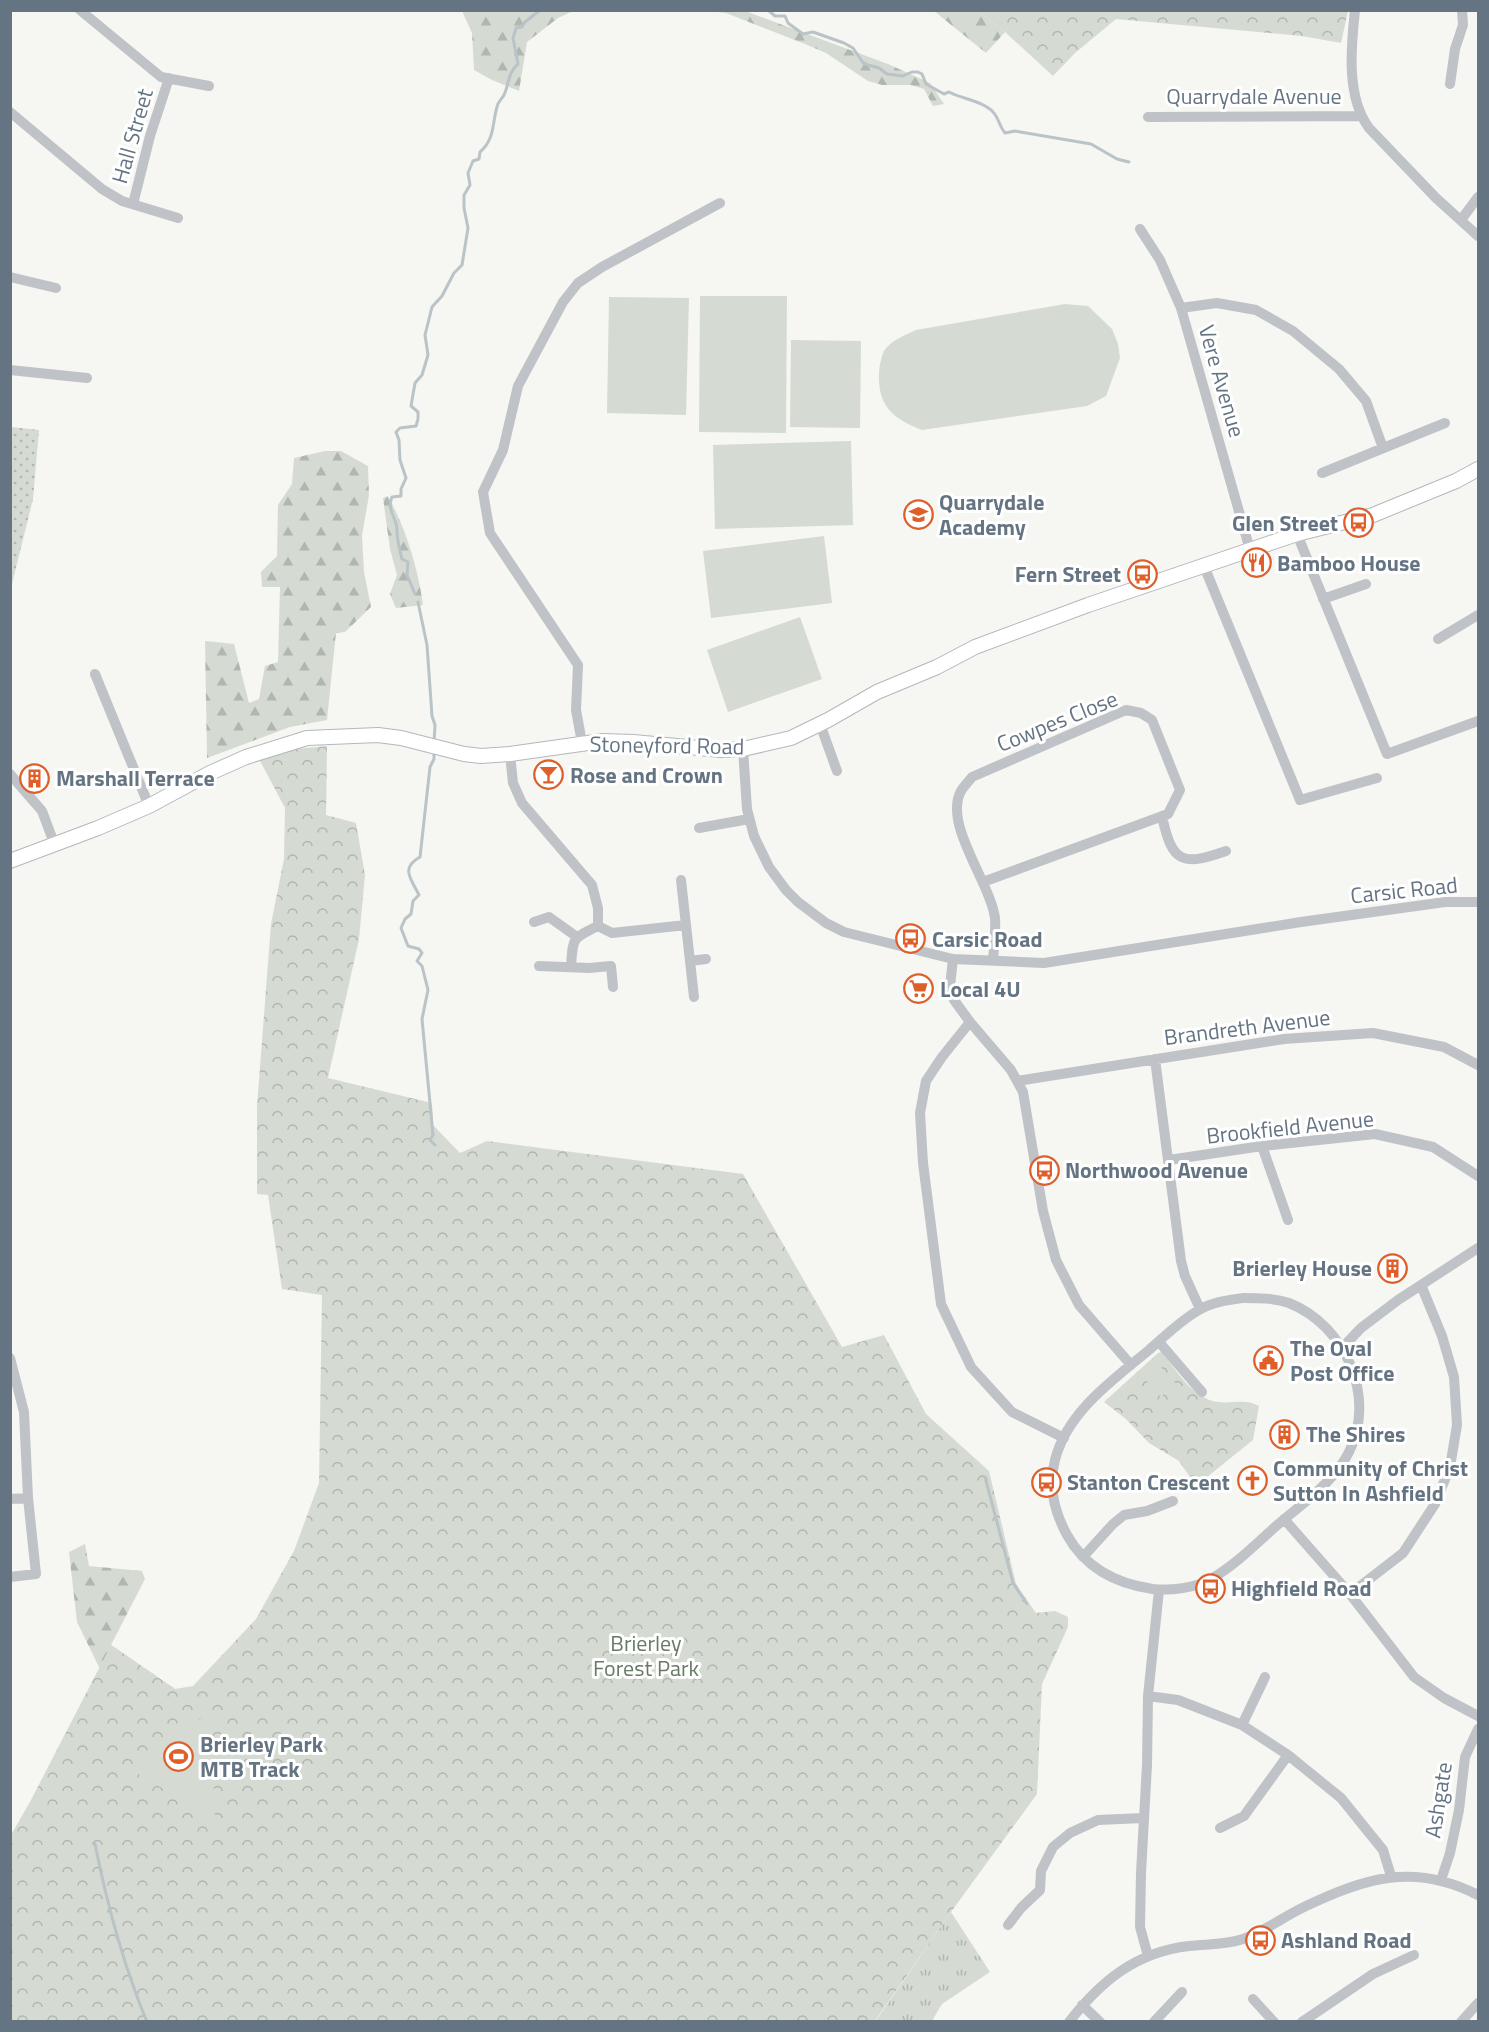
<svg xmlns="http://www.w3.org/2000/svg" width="1489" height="2032" viewBox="0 0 1489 2032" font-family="'Titillium Web',sans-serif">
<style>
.grass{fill:url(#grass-tufts)}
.forest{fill:url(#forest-firs)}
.park{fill:url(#park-crowns)}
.garden{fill:url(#garden-dots)}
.pitch{fill:#d5dbd2}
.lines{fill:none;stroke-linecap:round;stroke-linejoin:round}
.stream{stroke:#b9c3c8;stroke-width:3}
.secondary-casing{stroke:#b3b8bd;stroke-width:16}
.street{stroke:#bfc2c6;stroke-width:10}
.secondary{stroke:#fff;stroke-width:14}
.labels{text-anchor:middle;stroke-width:6;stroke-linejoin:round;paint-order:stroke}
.street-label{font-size:22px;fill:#657483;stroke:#fff}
.poi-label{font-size:22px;font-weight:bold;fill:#657483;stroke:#fff;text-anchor:start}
.park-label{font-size:22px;fill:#677a64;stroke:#fff}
</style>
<defs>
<pattern id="grass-tufts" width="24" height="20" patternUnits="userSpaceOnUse" patternTransform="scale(1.5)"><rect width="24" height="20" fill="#d5dbd2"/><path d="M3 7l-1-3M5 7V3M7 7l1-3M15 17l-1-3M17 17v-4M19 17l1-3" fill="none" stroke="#b0b6b0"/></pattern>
<pattern id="forest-firs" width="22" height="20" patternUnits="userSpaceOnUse" patternTransform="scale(1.5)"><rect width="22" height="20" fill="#d5dbd2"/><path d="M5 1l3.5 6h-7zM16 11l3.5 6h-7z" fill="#b0b6b0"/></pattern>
<pattern id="park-crowns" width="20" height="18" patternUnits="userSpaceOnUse" patternTransform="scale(1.5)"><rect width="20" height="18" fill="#d5dbd2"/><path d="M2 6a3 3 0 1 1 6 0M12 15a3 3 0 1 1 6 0" fill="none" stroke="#b0b6b0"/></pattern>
<pattern id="garden-dots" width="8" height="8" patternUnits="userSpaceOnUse" patternTransform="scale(1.5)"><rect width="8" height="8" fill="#d5dbd2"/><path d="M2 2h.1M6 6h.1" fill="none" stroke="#b0b6b0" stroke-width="1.8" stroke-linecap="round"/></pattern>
</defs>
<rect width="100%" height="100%" fill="#f6f6f2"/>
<path class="grass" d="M951 1912 990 1972 942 2004 932 2021 875 2022Z"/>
<path class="forest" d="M462 11H573L558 18 527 42 519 91 492 80 474 70 472 33Z
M709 11H745L888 64 930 83 944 104 933 106 924 89 911 85H882L868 81 826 53 805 44 726 13Z
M934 11H978L1005 32 986 53Z
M325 451H341L368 466 369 495 362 536 364 572 371 607 345 632 336 633 327 720 290 727 207 758 205 641 234 644 249 703 259 699 265 666 278 662 280 587H262L261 572 277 556 278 505 292 484 294 458Z
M388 496C406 529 418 568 423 605L396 608 390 594 397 575 390 549 383 498Z
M85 1544 89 1566 142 1571 145 1579 111 1645 175 1689 99 1667 77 1622 69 1552Z"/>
<path class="park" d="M978 11H1348L1341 43 1302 36 1116 19 1075 53 1053 76 1005 32Z
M327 746 326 815 356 823 365 875 359 939 328 1078 432 1103 433 1125 460 1153 487 1141 743 1174 842 1347 884 1335 926 1414 989 1471 1016 1584 1036 1613 1055 1611 1068 1617V1627L1042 1684 1037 1794 951 1912 875 2021 11 2022V1835L31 1800 111 1645 175 1689 193 1686 256 1619 294 1551 319 1483 322 1295 282 1289 268 1195 257 1194V1106L271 924 284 859 285 808 258 757 295 749Z
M1162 1352C1176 1370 1193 1399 1218 1402 1233 1404 1245 1398 1259 1406L1253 1440 1207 1477H1190L1179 1461 1149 1443 1126 1419 1104 1402 1158 1353Z"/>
<path class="garden" d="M11 427 39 430 33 499 11 588Z"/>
<path class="pitch" d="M700 296H787L786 433 699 432Z
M609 297 689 298 686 415 607 413Z
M1065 304 1088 306 1112 329 1118 344 1120 358 1106 396 1087 406 922 430C894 419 878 407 879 375 879 368 881 357 884 351 890 341 905 335 916 330Z
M791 340 861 341 860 428 790 427Z
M851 441 853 525 715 529 713 445Z
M824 536 832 603 711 618 703 551Z
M800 617 822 679 728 712 707 650Z
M1158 1364 1176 1384 1161 1397 1143 1377Z
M214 1711 212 1740 215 1820 130 1769 159 1744Z"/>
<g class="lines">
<path class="stream" d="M768 10 775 16H785L788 23 803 34 813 32 844 43 853 48 864 64 879 68 887 74 903 76 912 72H918L922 74 926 84 944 94 949 92C962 99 983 101 993 112 999 118 999 126 1005 133L1015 131 1091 144 1117 159 1129 162
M415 594 407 575 408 562 402 559C399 548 397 540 397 530 397 518 386 510 392 497L401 496V489L406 478 400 460 399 440 396 432 400 428 416 426 418 419V412L411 406 415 383 422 375 428 355 425 335 432 307 442 296 454 273 462 265 468 228 464 208V195L470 185 468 173 473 161 479 159 480 152C495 139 492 124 497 107 498 101 502 99 504 95 509 84 508 72 518 64L513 38 516 28 522 27 525 22 540 10
M418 602 427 645 432 716 435 725 434 743
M434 749V759L430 767 420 857C400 868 411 879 419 895L413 901 411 914 405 919 401 928 408 946 419 949 422 953 417 961 422 966 428 990 422 1019 433 1135 430 1140 435 1145
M985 1477 1013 1583 1027 1604
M95 1844C107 1904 123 1964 147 2022"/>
<defs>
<path id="secondary" d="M10 861 98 828 149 806 210 773 246 757 307 738 378 735 401 738 464 754 481 756 510 754 602 741 633 742 721 750 743 749 791 738 828 720 877 692 937 667 975 647 1088 605 1297 534 1373 515 1456 481 1478 469"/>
</defs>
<use href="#secondary" class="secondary-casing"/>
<path class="street" d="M80 10 161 77 209 86
M1355 10C1351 47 1346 97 1369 128L1436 198 1478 236
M1450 84 1455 49 1463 25 1462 10
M10 112 102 189 122 201 178 218
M1148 117 1360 116
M133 204 150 136 169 78
M1461 220 1478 197
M1140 229 1160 260 1181 308 1250 550
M10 277 56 288
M1181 308 1217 303 1256 310 1293 331 1339 369 1366 401 1383 448
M10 370 87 378
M1322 473 1445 423
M1297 534 1387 754 1478 721
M1204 566 1300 800 1377 778
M1323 599 1366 584
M1438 639 1478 615
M95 674 149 806
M820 724 837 771
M582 743 576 710 578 665 490 533 483 492 503 450 518 386 563 302 578 283 602 267 720 203
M743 749 747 809 754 836 769 867 786 890 798 902 826 923 844 932 953 959 1044 963 1301 922 1445 902H1478
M510 754 513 783 522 803 592 885 598 908V926L612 933 686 925
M10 774 42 811 54 843
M1162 816C1172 864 1183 866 1226 851
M699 828 749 819
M681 880 694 997
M983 882 1168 814 1180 790 1152 720 1141 713 1126 710 972 777C969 781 964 786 961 791 943 824 990 882 995 918 996 931 994 947 993 960
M534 922 549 917 577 937
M953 959 950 986 954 1000 970 1022 1011 1070 1023 1092 1043 1211 1056 1260 1079 1305 1131 1365
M690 961 706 959
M539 966 589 968 611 966 613 987
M571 967C573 938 571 939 598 926
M970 1022 942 1057 926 1081 920 1113 923 1163 941 1304 971 1367 1012 1412 1064 1438
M1155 1059 1181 1261 1185 1276 1200 1309
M1017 1081 1284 1039 1373 1033 1444 1047 1478 1065
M1262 1146 1288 1220
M1169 1160 1262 1146 1375 1134 1433 1147 1478 1176
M1243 1298C1258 1298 1274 1298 1289 1303 1345 1325 1377 1397 1349 1452 1333 1484 1301 1504 1275 1527 1255 1545 1235 1565 1211 1579 1195 1588 1171 1591 1153 1589 1117 1584 1086 1569 1067 1535 1055 1513 1048 1486 1055 1460 1067 1412 1113 1380 1149 1350 1165 1336 1181 1320 1199 1310 1212 1302 1228 1300 1243 1298Z
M1159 1342 1202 1392
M1342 1348 1361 1328 1398 1300 1478 1248
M10 1358 24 1412 28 1498 36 1574 10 1577
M10 1499 28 1498
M1284 1519 1350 1594 1414 1677 1444 1698 1478 1716
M1083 1557 1113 1524 1124 1515 1147 1511 1173 1501
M1350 1594 1403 1553 1435 1504 1450 1467 1457 1425 1454 1377 1442 1336 1421 1285
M1148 1696 1178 1700 1242 1725 1288 1755 1341 1798 1383 1850 1391 1876
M1242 1725 1265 1677
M1220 1828 1244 1816 1288 1755
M1441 1880 1450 1853 1459 1810 1465 1757 1478 1729
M1008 1925 1021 1908 1040 1890 1041 1871 1053 1847 1070 1833 1098 1820 1143 1818
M1148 1956 1140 1927 1141 1873 1147 1765 1148 1696 1159 1590
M1253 1999 1274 2022
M1082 2005 1100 2022
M1069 2022C1101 1981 1136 1952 1189 1946 1207 1944 1226 1945 1243 1939 1265 1931 1283 1917 1304 1907 1365 1878 1414 1862 1478 1895
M1154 2022 1182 1992
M1302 2022 1373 1974 1414 1955
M1461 2022 1478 2003"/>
<use href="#secondary" class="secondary"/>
</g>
<defs>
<symbol id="school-ring" viewBox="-11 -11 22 22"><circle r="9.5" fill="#fff" stroke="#df5f2a" stroke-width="1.5"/><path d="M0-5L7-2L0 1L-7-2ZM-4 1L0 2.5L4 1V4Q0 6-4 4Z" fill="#df5f2a"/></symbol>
<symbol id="bus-ring" viewBox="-11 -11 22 22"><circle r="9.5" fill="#fff" stroke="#df5f2a" stroke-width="1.5"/><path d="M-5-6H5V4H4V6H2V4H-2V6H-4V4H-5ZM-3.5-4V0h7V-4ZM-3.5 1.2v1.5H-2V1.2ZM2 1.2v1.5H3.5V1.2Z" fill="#df5f2a"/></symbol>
<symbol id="restaurant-ring" viewBox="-11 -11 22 22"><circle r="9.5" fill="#fff" stroke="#df5f2a" stroke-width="1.5"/><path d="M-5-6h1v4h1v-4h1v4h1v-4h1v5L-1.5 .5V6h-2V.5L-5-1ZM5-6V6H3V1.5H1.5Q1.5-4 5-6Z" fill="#df5f2a"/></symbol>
<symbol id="bar-ring" viewBox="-11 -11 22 22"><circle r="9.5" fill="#fff" stroke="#df5f2a" stroke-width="1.5"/><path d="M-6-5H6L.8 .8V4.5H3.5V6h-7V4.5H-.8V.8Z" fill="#df5f2a"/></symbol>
<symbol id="building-ring" viewBox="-11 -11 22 22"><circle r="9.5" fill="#fff" stroke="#df5f2a" stroke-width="1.5"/><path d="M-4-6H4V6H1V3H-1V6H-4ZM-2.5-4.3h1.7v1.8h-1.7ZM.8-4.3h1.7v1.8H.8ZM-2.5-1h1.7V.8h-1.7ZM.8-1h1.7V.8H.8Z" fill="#df5f2a"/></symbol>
<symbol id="supermarket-ring" viewBox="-11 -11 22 22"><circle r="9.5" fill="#fff" stroke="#df5f2a" stroke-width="1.5"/><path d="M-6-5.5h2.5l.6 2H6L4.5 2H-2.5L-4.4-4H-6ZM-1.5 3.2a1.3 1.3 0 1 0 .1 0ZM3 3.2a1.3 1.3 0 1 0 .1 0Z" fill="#df5f2a"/></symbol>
<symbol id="civic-ring" viewBox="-11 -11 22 22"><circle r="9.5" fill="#fff" stroke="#df5f2a" stroke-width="1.5"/><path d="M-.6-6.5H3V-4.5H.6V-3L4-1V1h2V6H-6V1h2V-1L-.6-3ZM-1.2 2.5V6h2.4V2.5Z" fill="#df5f2a"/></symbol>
<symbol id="church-ring" viewBox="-11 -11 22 22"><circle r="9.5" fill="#fff" stroke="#df5f2a" stroke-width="1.5"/><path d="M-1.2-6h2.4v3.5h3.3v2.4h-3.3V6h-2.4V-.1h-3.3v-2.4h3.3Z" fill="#df5f2a"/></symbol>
<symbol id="stadium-ring" viewBox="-11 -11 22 22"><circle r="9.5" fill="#fff" stroke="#df5f2a" stroke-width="1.5"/><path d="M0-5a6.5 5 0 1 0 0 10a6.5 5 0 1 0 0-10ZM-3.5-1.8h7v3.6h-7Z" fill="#df5f2a"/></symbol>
</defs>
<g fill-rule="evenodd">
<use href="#school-ring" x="902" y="498" width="33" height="33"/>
<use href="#bus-ring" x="1342" y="506" width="33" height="33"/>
<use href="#restaurant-ring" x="1240" y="546" width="33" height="33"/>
<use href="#bus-ring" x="1126" y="558" width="33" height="33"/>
<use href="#bar-ring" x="532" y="758" width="33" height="33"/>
<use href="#building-ring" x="18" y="762" width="33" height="33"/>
<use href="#bus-ring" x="894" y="922" width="33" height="33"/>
<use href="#supermarket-ring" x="902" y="972" width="33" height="33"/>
<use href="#bus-ring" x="1028" y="1154" width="33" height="33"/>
<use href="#building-ring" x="1376" y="1252" width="33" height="33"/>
<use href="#civic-ring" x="1252" y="1344" width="33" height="33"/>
<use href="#building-ring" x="1268" y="1418" width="33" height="33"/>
<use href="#church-ring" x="1236" y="1464" width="33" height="33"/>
<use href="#bus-ring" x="1030" y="1466" width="33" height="33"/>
<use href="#bus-ring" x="1194" y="1572" width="33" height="33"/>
<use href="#stadium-ring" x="162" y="1740" width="33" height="33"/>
<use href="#bus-ring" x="1244" y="1924" width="33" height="33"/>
</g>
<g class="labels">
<g class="street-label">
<text x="1254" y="104">Quarrydale Avenue</text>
<text transform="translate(132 136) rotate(-74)" y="8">Hall Street</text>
<text transform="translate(1222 381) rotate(74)" y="8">Vere Avenue</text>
<text transform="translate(1057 721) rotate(-22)" y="8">Cowpes Close</text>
<text transform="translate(667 745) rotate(1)" y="8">Stoneyford Road</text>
<text transform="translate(1404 890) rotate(-6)" y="8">Carsic Road</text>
<text transform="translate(1247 1027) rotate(-7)" y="8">Brandreth Avenue</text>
<text transform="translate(1290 1127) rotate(-6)" y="8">Brookfield Avenue</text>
<text transform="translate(1438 1800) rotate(-81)" y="8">Ashgate</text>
</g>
<g class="poi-label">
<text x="939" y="510">Quarrydale<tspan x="939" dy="25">Academy</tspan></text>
<text x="1338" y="531" text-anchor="end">Glen Street</text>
<text x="1277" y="571">Bamboo House</text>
<text x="1121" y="582" text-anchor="end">Fern Street</text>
<text x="570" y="783">Rose and Crown</text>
<text x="56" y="786">Marshall Terrace</text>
<text x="932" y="947">Carsic Road</text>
<text x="940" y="997">Local 4U</text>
<text x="1065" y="1178">Northwood Avenue</text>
<text x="1372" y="1276" text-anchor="end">Brierley House</text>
<text x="1290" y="1356">The Oval<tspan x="1290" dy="25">Post Office</tspan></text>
<text x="1306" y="1442">The Shires</text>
<text x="1273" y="1476">Community of Christ<tspan x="1273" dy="25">Sutton In Ashfield</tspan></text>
<text x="1067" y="1490">Stanton Crescent</text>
<text x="1231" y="1596">Highfield Road</text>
<text x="200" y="1752">Brierley Park<tspan x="200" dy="25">MTB Track</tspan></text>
<text x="1281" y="1948">Ashland Road</text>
</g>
<g class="park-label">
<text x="646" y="1651">Brierley<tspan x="646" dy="25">Forest Park</tspan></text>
</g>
</g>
<rect width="1489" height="2032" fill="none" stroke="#657483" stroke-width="24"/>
</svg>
